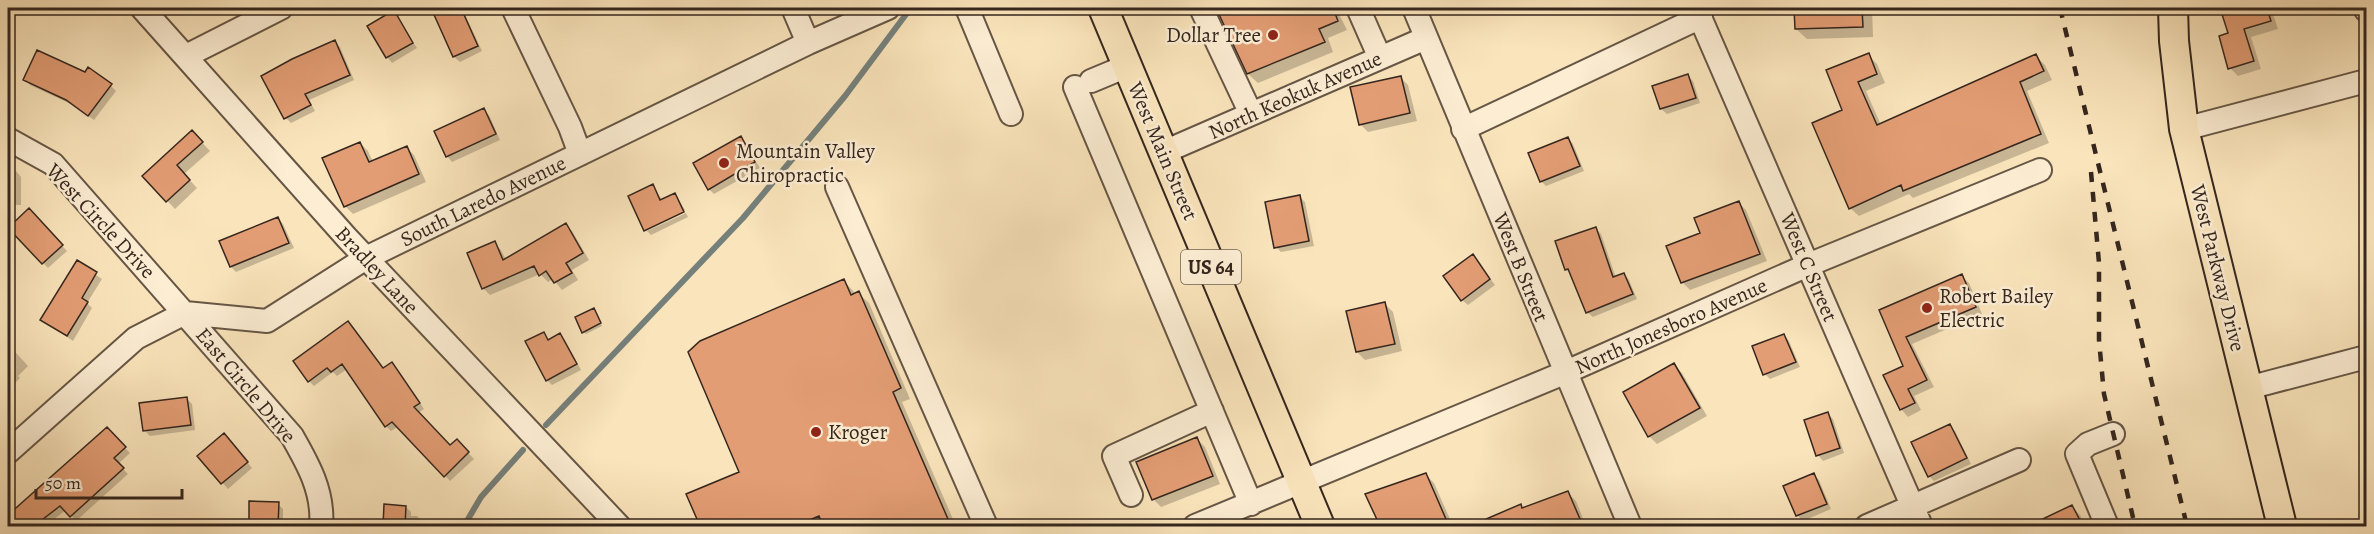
<svg xmlns="http://www.w3.org/2000/svg" width="2374" height="534" viewBox="0 0 2374 534" font-family="Alegreya,serif">
<style>
.shadow{fill:#0003}
.lines{fill:none;stroke-linecap:round;stroke-linejoin:round}
.stream{stroke:#75807b;stroke-width:6}
.building{fill:#e39d74;stroke:#34261e;stroke-width:1.5}
.minor-casing{stroke:#665645;stroke-width:26}
.major-casing{stroke:#34261e;stroke-width:32}
.minor{stroke:#fcedd3;stroke-width:22}
.major{stroke:#fae4bb;stroke-width:28}
.rail{stroke:#34261e;stroke-width:4.5;stroke-dasharray:10 10;stroke-linecap:butt}
.poi-dot{fill:#8f2418;stroke:#fcedd3;stroke-width:2}
.labels{text-anchor:middle;stroke-width:5;stroke-linejoin:round;paint-order:stroke}
.shield{fill:#fcedd3;stroke:#706254;stroke-width:1.5}
.shield-label{font-size:20px;font-weight:bold;fill:#34261e}
.poi-label{font-size:21px;fill:#34261e;stroke:#fcedd3;text-anchor:start}
.street-label{font-size:21px;fill:#34261e;stroke:#fcedd3}
</style>
<rect width="100%" height="100%" fill="#fae4bb"/>
<filter id="stains"><feTurbulence type="fractalNoise" baseFrequency=".00333" numOctaves="4"/><feColorMatrix values="0 0 0 0 .2 0 0 0 0 .09 0 0 0 0 .02 0 0 0 .5 -.17"/></filter>
<radialGradient id="worn" r=".72"><stop offset=".6" stop-color="#630" stop-opacity="0"/><stop offset="1" stop-color="#630" stop-opacity=".3"/></radialGradient>
<path class="shadow" d="M432 8H462L482 51 460 62 454 57Z
M1217 8H1336L1347 30 1328 38 1333 52 1258 83 1248 74Z
M1796 8H1872L1873 37 1807 39 1796 29Z
M2226 8H2271L2278 29 2251 37 2261 69 2238 76 2230 68V34L2222 9Z
M393 12 417 48 392 63 387 57Z
M334 42 340 47 354 80 309 100 315 111 291 123 286 118Z
M1868 55 1877 64 1885 83 1866 91 1881 125 2036 56 2045 65 2052 80 2027 91 2049 143 1913 198 1909 194 1859 216 1850 208 1844 111Z
M1688 76 1693 81 1700 103 1667 114 1661 109 1654 87Z
M1400 77 1408 85 1417 121 1368 132 1360 124Z
M25 79 111 86 116 91 94 120 73 105 30 85Z
M483 110 489 115 500 140 452 162 447 156Z
M192 132 210 151 184 174 197 188 175 209 144 176Z
M740 138 760 168 714 194 709 189Z
M1568 138 1573 144 1584 171 1546 186 1541 181Z
M360 143 368 151 373 162 406 147 414 155 426 182 353 214 345 206Z
M8 171H16L21 177V205H8Z
M653 186 662 200 675 195 685 210 645 229Z
M1300 197 1305 202 1314 246 1281 252 1276 247Z
M1739 203 1746 210 1767 261 1690 290 1682 282 1702 234Z
M28 210 67 251 48 268 9 228Z
M686 213 688 217 651 235 647 231Z
M278 218 283 224 294 248 236 272 231 267Z
M565 224 572 231 589 260 572 270 578 280 562 290 553 279 548 282 540 274 490 295 483 288 494 243 501 250 506 260Z
M1595 228 1601 234 1616 278 1624 274 1629 280 1637 299 1593 317 1587 312 1572 275 1566 269Z
M77 262 102 279 87 303 92 308 73 341 42 320Z
M1478 262 1495 285 1468 305 1462 300Z
M1961 276 1969 283 1982 314 1912 344 1934 387 1914 396 1921 410 1908 417 1901 409 1905 366 1881 310Z
M844 281 856 294 858 293 869 303 910 399 902 402 956 526H702L688 495 741 472Z
M1385 304 1393 312 1402 351 1365 360 1357 352Z
M596 312 602 326 586 334 583 332Z
M348 323 384 369 392 364 397 369 424 409 418 413 450 447 457 441 474 459 450 481 399 426 391 431 386 426 347 369 337 376 333 372 314 386 309 381Z
M543 334 549 340 560 335 565 340 581 370 552 385 547 380Z
M1784 335 1789 341 1800 367 1770 379 1765 374Z
M8 344 28 366 18 376 20 378 8 390Z
M1674 365 1682 373 1707 416 1657 444 1649 436Z
M186 398 192 404 195 430 150 436 144 430Z
M1827 413 1833 419 1844 453 1823 461 1818 455Z
M1950 426 1955 431 1971 464 1934 481 1929 476Z
M107 429 130 453 118 464 128 474 76 521 66 510 45 526H8V517Z
M1197 439 1205 447 1220 484 1161 507 1153 499Z
M229 440 252 468 228 489 199 456Z
M1426 475 1434 483 1453 526H1381L1367 495Z
M1814 475 1819 480 1831 509 1803 521 1797 515Z
M1568 493 1576 501 1586 526H1474L1520 506 1524 509Z
M251 503 278 504 283 509V526H250Z
M386 506 406 507 411 512V516H417L422 521V526H384Z
M2072 507 2080 515 2086 526H2031Z"/>
<g class="lines">
<path class="stream" d="M546 425 743 218 845 96 907 13
M464 526 481 497 523 450"/>
</g>
<path class="building" d="M431 8H461L478 46 453 57Z
M1216 8H1333L1338 21 1319 29 1325 42 1247 74Z
M1794 8H1862L1863 27 1795 29Z
M2220 8H2267L2271 21 2244 29 2254 61 2228 69 2219 36 2228 33Z
M394 10 413 43 386 58 367 26Z
M335 40 350 75 305 94 311 105 284 119 261 76 292 59Z
M37 50 85 72 88 67 112 84 88 116 66 100 23 80Z
M1869 53 1877 74 1858 82 1877 125 2036 54 2044 71 2020 82 2041 134 1903 191 1901 185 1849 209 1812 123 1842 110 1826 70Z
M1688 74 1696 98 1660 109 1652 86Z
M1401 76 1410 113 1359 125 1350 87Z
M484 108 496 134 446 157 434 131Z
M192 130 203 142 177 165 190 180 166 202 142 176Z
M741 136 755 162 708 190 693 163Z
M1568 137 1580 166 1540 182 1528 153Z
M360 142 369 162 407 146 419 174 344 207 322 158Z
M653 184 660 200 675 193 684 212 644 231 628 196Z
M1300 195 1309 241 1274 248 1265 202Z
M1739 201 1760 254 1681 283 1666 246 1700 233 1694 218Z
M29 208 63 245 42 264 8 228Z
M278 217 289 243 230 267 219 241Z
M566 223 583 253 566 263 572 273 554 283 546 271 539 276 534 266 482 289 467 253 495 241 503 260Z
M1596 227 1613 277 1624 273 1633 294 1586 313 1568 269 1565 270 1555 241Z
M1473 254 1490 279 1461 301 1443 276Z
M77 260 97 272 82 298 88 302 67 336 40 320Z
M1962 274 1976 307 1906 337 1927 380 1908 389 1915 403 1900 410 1883 375 1903 366 1879 310Z
M844 279 851 295 859 291 901 388 893 392 951 526H823L819 516 795 526H700L686 494 739 472 688 352 700 341Z
M1385 302 1395 344 1356 352 1346 311Z
M594 308 601 323 582 333 575 317Z
M348 321 383 368 392 362 420 403 414 407 450 445 457 439 469 452 444 477 392 422 385 427 342 364 331 372 327 368 308 382 293 361Z
M544 332 548 340 560 333 577 364 546 381 525 341Z
M1784 334 1796 362 1763 375 1752 346Z
M1674 363 1700 408 1648 437 1623 392Z
M187 397 191 425 143 431 139 403Z
M1828 412 1840 448 1816 456 1804 420Z
M1950 424 1967 458 1928 477 1911 442Z
M107 427 126 447 114 458 124 468 70 517 60 506 34 526H8V515Z
M224 433 248 462 221 484 197 456Z
M1197 437 1213 476 1152 500 1136 462Z
M1426 473 1449 526H1380L1365 494Z
M1814 473 1827 504 1796 516 1783 486Z
M1568 491 1583 526H1470L1521 504 1522 508Z
M249 501 279 502 278 526H249Z
M384 504 406 506 405 526H383Z
M2072 505 2083 526H2028Z"/>
<g class="lines">
<defs>
<path id="minor" d="M142 8 347 238 619 526
M513 8 570 127 580 154
M793 8 808 43
M967 8 1011 114
M1201 8 1251 114
M1358 8 1380 58
M1414 8 1630 526
M1696 8 1921 526
M2366 8V10
M186 56 281 8
M1091 81 1127 66
M1075 87 1251 504
M1463 129 1701 17
M2184 129 2366 81
M8 139 53 164 292 436C308 464 324 492 321 526
M1164 152 1426 38
M837 187 986 526
M2248 388 2366 357
M8 452 136 338 185 313 267 321 366 258 808 43 888 8
M1131 495 1114 456 1212 411
M1195 526 1564 373 1808 265 2040 170
M1867 526 2019 460
M2107 526 2077 454 2088 444 2113 434"/>
<path id="major" d="M1103 8 1320 526
M2173 8 2174 41 2184 129 2282 526"/>
</defs>
<use href="#minor" class="minor-casing"/>
<use href="#major" class="major-casing"/>
<use href="#minor" class="minor"/>
<use href="#major" class="major"/>
<path class="rail" d="M2060 8 2187 526
M2091 172 2099 263V340L2104 394 2135 526"/>
</g>
<g class="poi-dot">
<circle cx="1273" cy="35" r="6"/>
<circle cx="724" cy="163" r="6"/>
<circle cx="1927" cy="308" r="6"/>
<circle cx="816" cy="432" r="6"/>
</g>
<g class="labels">
<rect class="shield" x="1181" y="250" width="60" height="34" rx="4.5"/>
<g class="shield-label">
<text x="1211" y="274">US 64</text>
</g>
<g class="poi-label">
<text x="1261" y="42" text-anchor="end">Dollar Tree</text>
<text x="736" y="158">Mountain Valley<tspan x="736" dy="24">Chiropractic</tspan></text>
<text x="1939" y="303">Robert Bailey<tspan x="1939" dy="24">Electric</tspan></text>
<text x="828" y="439">Kroger</text>
</g>
<g class="street-label">
<text transform="translate(1295 95) rotate(-24)" y="7">North Keokuk Avenue</text>
<text transform="translate(1163 151) rotate(67)" y="7">West Main Street</text>
<text transform="translate(483 201) rotate(-26)" y="7">South Laredo Avenue</text>
<text transform="translate(101 221) rotate(47)" y="7">West Circle Drive</text>
<text transform="translate(1521 267) rotate(68)" y="7">West B Street</text>
<text transform="translate(1809 267) rotate(67)" y="7">West C Street</text>
<text transform="translate(2218 268) rotate(76)" y="7">West Parkway Drive</text>
<text transform="translate(377 270) rotate(47)" y="7">Bradley Lane</text>
<text transform="translate(1671 326) rotate(-24)" y="7">North Jonesboro Avenue</text>
<text transform="translate(246 385) rotate(50)" y="7">East Circle Drive</text>
</g>
</g>
<rect width="2374" height="534" fill="none" stroke="#fae4bb" stroke-width="30"/>
<rect x="9" y="9" width="2356" height="516" fill="none" stroke="#34261e" stroke-width="3"/>
<rect x="15" y="15" width="2344" height="504" fill="none" stroke="#34261e" stroke-width="1.5"/>
<path d="M36 489v9h146v-9" fill="none" stroke="#34261e" stroke-width="3"/>
<text x="45" y="489" font-size="18" fill="#34261e" stroke="#fcedd3" stroke-width="4.5" paint-order="stroke">50 m</text>
<rect width="100%" height="100%" filter="url(#stains)"/>
<rect width="100%" height="100%" fill="url(#worn)"/>
</svg>
